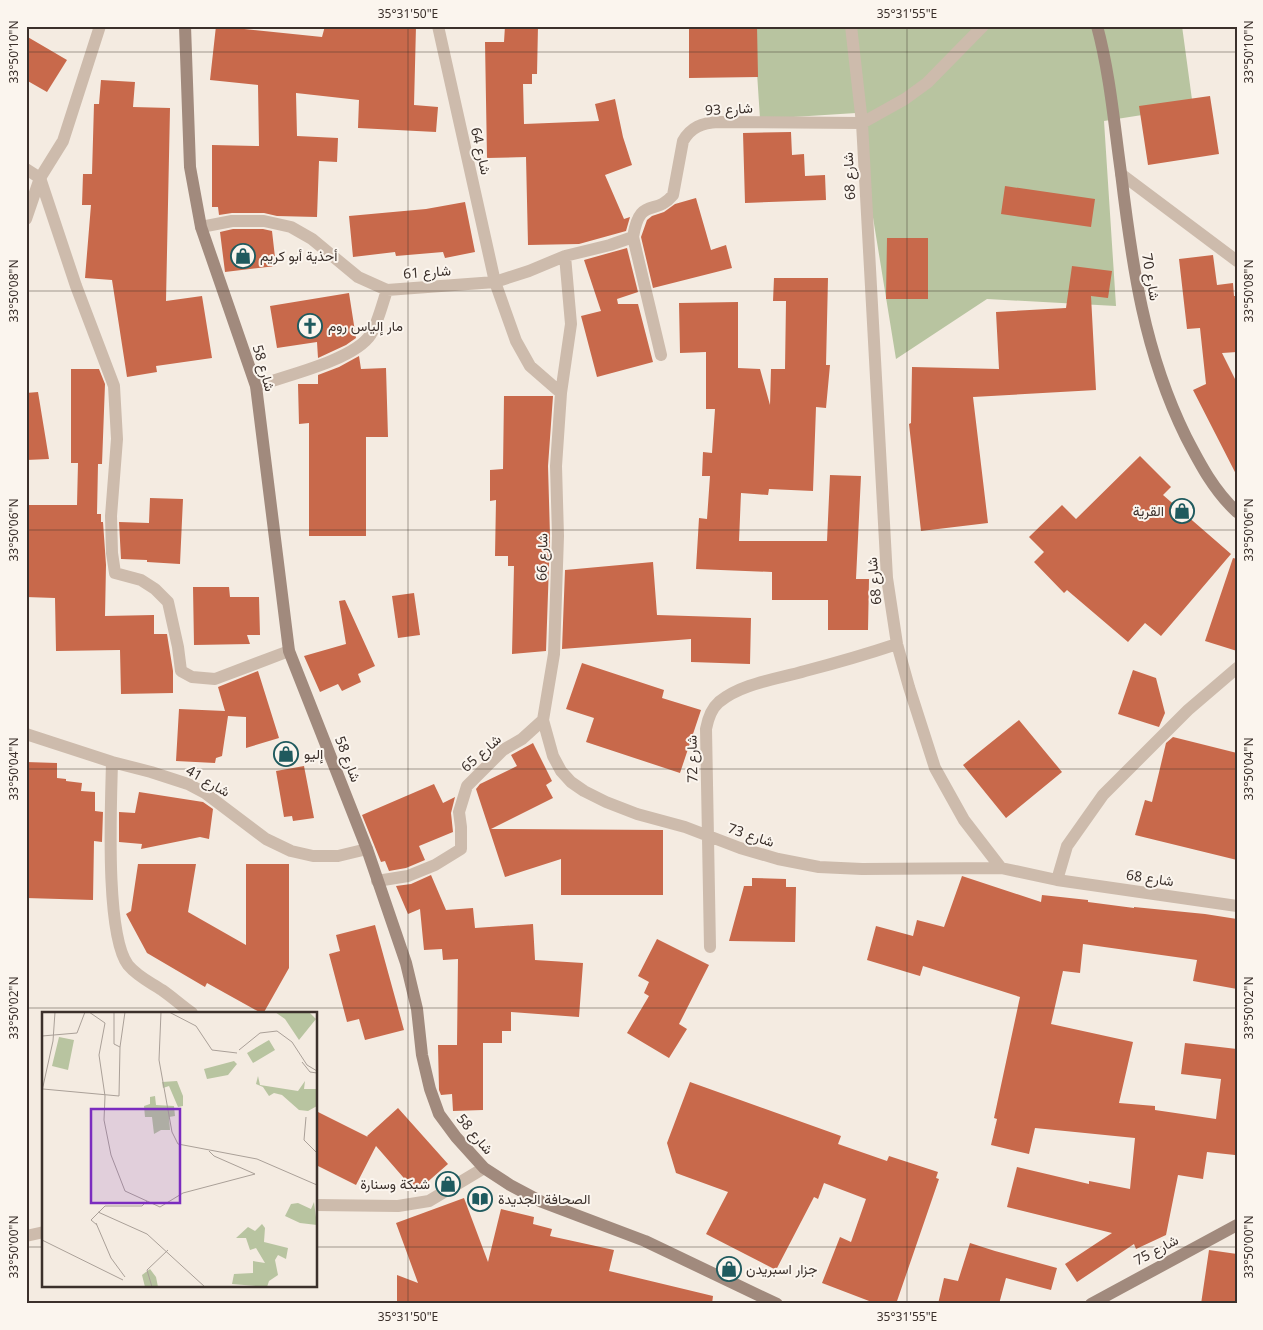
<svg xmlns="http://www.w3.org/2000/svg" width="1263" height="1330" viewBox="0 0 1263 1330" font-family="'Noto Sans',Vazirmatn,sans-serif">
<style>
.green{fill:#b8c4a0}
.building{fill:#c8694b}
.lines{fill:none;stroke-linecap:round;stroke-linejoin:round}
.lane{stroke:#cdbbac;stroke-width:12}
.street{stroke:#cdbbac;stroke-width:12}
.secondary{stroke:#a18a7d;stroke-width:12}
.ticks{fill:none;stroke:#3b302b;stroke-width:1;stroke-opacity:0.45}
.labels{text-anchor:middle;stroke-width:4;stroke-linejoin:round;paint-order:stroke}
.street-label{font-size:14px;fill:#3b302b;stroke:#fbf5ee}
.poi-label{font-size:14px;fill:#3b302b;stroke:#fbf5ee;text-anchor:start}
.inset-road{fill:none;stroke:#aaa098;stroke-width:1}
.view{fill:#7b2cbf;fill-opacity:0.15;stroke:#7b2cbf;stroke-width:2.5}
.inset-edge{fill:none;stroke:#3b302b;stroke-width:2.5}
.neatline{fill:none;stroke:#3b302b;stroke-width:2}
.ticks-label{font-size:12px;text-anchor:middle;fill:#3b302b}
</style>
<rect width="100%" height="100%" fill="#f4ebe1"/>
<path class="green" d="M754 26H1182L1193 107 1104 121 1116 306 987 299 896 359 856 113 760 119Z"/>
<path class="building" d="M216 26 322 37 325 26H416L414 105 438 107 436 132 358 128 359 100 296 93 297 136 338 138 337 162 319 161 317 217 277 216 264 213H232L219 215 218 207H212V145L259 146 258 85 210 80Z
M505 26H538L537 74H532V84H523L524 124 599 121 595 104 615 99 623 137 632 165 605 175 624 219 630 217 626 231 579 244 528 245 526 157 487 158 485 42H504Z
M689 26H757L758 77 689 78Z
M26 36 67 60 47 92 26 80Z
M101 80 135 82 133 107 170 108 166 301 202 296 212 358 156 366 157 372 127 377 112 280 85 278 91 205H82L83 174H92L94 104H99Z
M1210 96 1219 154 1148 165 1139 106Z
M791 132 792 155 804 154 805 176 825 175 826 200 745 203 743 133Z
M1005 186 1095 199 1091 227 1001 214Z
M696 198 711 250 726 245 732 268 653 288 641 237 647 220 652 216 664 212 675 204Z
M465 202 475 252 445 258 443 252 396 256 395 252 353 257 349 216 426 209Z
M233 229H263L272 231 276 266 225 272 220 232Z
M887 238H928V299H886Z
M627 248 638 292 617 299 618 304H638L653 362 597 377 581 316 601 311 584 260Z
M1213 255 1217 285 1233 283 1234 296H1237V352L1222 353 1237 383V476L1193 390 1206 384 1200 328 1187 329 1179 259Z
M1072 266 1112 271 1108 298 1091 296 1096 390 973 397 988 523 921 531 909 424 911 423 912 367 999 369 996 312 1066 308Z
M774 278H828L826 365H830L826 408 816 407 813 491 769 489 768 495 741 493 739 541H827L830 475 861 476 856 579H869L868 630H828V600H772V572L696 569 699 518 707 519 710 476H702L703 452 712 453 715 409H706V352L680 353 679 303 738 302V368L760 369 770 405 771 369H785L786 301H773Z
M349 293 356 338 346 345 318 358 317 342 277 348 270 306Z
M359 356 361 369 386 368 388 437H366V536H309V423L299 424 298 384H318V375L339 367Z
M71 369H99L105 384 102 464H98L97 514H101V522H103L106 565 105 616 154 615V634H167L173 671V693L121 694 120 650 56 651 55 598 26 597V505H77L78 463H71Z
M38 392 49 459 26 460V393Z
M504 396H553L548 466 550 536 546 651 512 654 514 566H508V556H495L496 500 490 501V470L503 469Z
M1140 456 1171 487 1163 495 1231 554 1161 636 1145 623 1128 642 1067 590 1064 593 1034 562 1044 552 1029 537 1062 505 1076 519Z
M150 498 183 499 180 564 147 562V560L121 559 119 522 149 523Z
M1233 558 1237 559V651L1205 641Z
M653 562 657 615 751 618 750 664 691 662V639L562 649 565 570Z
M193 587H229L230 597H259L260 635H247L250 644 194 645Z
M414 593 420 635 398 638 392 596Z
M345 600 375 666 358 674 361 682 342 691 338 684 320 692 304 656 346 644 339 601Z
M582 663 664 690 662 698 701 710 680 773 586 742 594 718 566 709Z
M1133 670 1156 678 1165 713 1159 727 1118 714Z
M258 671 279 738 246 748V717L228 716 222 756 216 758 215 763 176 761 179 709 225 711 218 687Z
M1019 720 1062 772 1006 818 963 765Z
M1173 737 1237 753V860L1135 835 1145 800 1152 802 1166 743Z
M533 743 552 781 546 785 553 798 491 829 663 830V895H561V859L505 877 476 789 480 784 517 766 511 755Z
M26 762 57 763V778L66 779V781L82 783 81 791 95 792V811L103 812 102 842 94 841 93 900 26 898Z
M304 766 314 818 293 821 292 816 284 817 276 771Z
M434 784 443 803 455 797 451 813 453 832 419 846 425 860 406 868 389 871 385 861 381 862 362 815Z
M139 792 203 802 213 809 209 839 200 837 141 849 142 844 119 842V812L135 813Z
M138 864H196L188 912 246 945V864H289V968L263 1014 207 983 205 987 147 953 126 914 131 911Z
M431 875 446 910 473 908 475 928 533 924 535 960 583 963 579 1017 511 1012V1031H502V1043H483V1110L453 1111 452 1094 441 1095 439 1090 438 1045H457L458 959 443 960 442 949 424 950 420 909 408 914 396 886 411 884Z
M962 876 1041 902 1042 895 1088 900V902L1134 908V907L1205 914 1237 919V989L1193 981 1197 960 1083 944 1080 973 1063 971 1051 1024 1133 1042 1119 1103 1155 1106V1110L1216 1119 1221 1079 1181 1074 1185 1043 1237 1049V1143L1235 1155 1207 1152 1203 1179 1178 1175 1166 1235 1136 1249 1134 1244 1077 1282 1065 1264 1112 1233 1007 1207 1017 1167 1089 1184V1181L1130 1189 1135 1138 1035 1128 1029 1154 991 1145 997 1119 994 1118 1020 997 923 966 920 976 867 960 876 926 913 936 917 920 944 927Z
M752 878 786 879V887H796L795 942 729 941 744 886H752Z
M375 925 404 1030 365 1040 359 1019 347 1022 329 954 340 951 336 935Z
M657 939 709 965 679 1024 687 1029 669 1058 627 1033 649 996 644 993 649 982 638 976Z
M690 1082 841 1136 838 1144 887 1161 889 1156 938 1172 936 1178 939 1179 896 1304H877L822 1283 840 1237 851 1242 866 1199 824 1183 818 1199 814 1197 776 1270 706 1234 728 1192 676 1173 667 1143Z
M398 1108 448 1164 416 1192 376 1146 356 1185 316 1165V1111L368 1137 367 1136Z
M464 1198 488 1262 501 1209 534 1217 533 1224 552 1229 550 1236 614 1250 609 1271 713 1296 712 1304H397V1275L418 1283 396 1223Z
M970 1243 995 1251 1057 1268 1051 1290 1006 1278 999 1304H938L944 1278 958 1281Z
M1209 1250 1237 1254V1304H1201Z"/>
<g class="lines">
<path class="lane" d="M40 178 76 286 114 386 117 439 111 516 112 553 115 573 141 580 155 589 168 602 178 647 181 671 192 677 215 679 289 651"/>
<path class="street" d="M438 26 495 282 516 341 530 366 561 393
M851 26 862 123 887 578 897 644 909 687 935 768 964 820 1001 868
M26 169 40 178
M1121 174 1237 261
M26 219 40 178 63 141 100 26
M201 227 232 221H264L291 227 312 239 358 277 387 290 495 282 529 271 565 256 610 245 633 237C640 195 655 217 673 195L683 141C691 127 702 123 718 122L862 123 905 99 927 83 983 26
M633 237 661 355
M565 256 571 324 561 393 556 466 558 536 554 654 543 720 553 756 561 771 571 782 584 791 606 802 637 814 685 827 740 848 778 859 819 867 862 869 1001 868 1057 880 1237 906
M256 386C285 376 355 360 371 334 377 325 383 302 387 290
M26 734 112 762 151 772 188 784 205 793 266 839 291 851 313 856H338L367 849
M112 762C111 805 105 934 128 965 138 977 150 982 162 990 172 997 182 1006 192 1013
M1057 880 1067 846 1103 795 1188 710 1237 668
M377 881 408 876 435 865 461 849V827L459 812 467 786 503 750 522 739 543 720
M710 947 706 729C708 718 711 709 719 702 742 683 778 679 805 671 836 663 867 654 897 644
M316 1205 398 1206 429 1201 484 1168
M26 1236 44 1232"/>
<path class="secondary" d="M185 26 190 167 201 227 256 386 289 651 367 849 406 963 417 1009 422 1055 430 1089 439 1114 456 1137 484 1168 510 1185 542 1202 645 1241 777 1304
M1097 26C1110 74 1114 123 1121 173 1132 265 1144 352 1186 437 1200 464 1214 491 1237 512
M1091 1304 1237 1225"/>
</g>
<path class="ticks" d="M408 26V1304M907 26V1304M26 52H1237M26 291H1237M26 530H1237M26 769H1237M26 1008H1237M26 1247H44M316 1247H1237"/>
<defs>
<symbol id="shop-ring" viewBox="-11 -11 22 22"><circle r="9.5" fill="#fbf5ee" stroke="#1f5a5e" stroke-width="1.5"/><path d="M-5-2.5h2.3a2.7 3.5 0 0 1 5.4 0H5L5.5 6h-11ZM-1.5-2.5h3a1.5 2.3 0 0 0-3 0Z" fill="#1f5a5e"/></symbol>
<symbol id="church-ring" viewBox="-11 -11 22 22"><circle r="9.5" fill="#fbf5ee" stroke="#1f5a5e" stroke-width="1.5"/><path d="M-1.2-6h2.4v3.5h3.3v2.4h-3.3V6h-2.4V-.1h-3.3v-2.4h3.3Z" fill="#1f5a5e"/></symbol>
<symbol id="library-ring" viewBox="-11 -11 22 22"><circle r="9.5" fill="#fbf5ee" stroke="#1f5a5e" stroke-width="1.5"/><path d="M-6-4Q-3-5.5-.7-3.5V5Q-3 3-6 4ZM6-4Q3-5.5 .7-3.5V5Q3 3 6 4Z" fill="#1f5a5e"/></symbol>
</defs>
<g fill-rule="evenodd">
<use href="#shop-ring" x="229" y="242" width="28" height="28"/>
<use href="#church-ring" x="296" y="312" width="28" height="28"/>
<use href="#shop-ring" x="1168" y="497" width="28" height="28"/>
<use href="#shop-ring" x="272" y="740" width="28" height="28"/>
<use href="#shop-ring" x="434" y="1170" width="28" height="28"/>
<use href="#library-ring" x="466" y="1185" width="28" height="28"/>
<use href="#shop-ring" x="715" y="1255" width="28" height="28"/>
</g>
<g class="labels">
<g class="street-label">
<text transform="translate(729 109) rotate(-3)" y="5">شارع 93</text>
<text transform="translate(481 151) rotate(77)" y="5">شارع 64</text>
<text transform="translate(849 176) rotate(-93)" y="5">شارع 68</text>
<text transform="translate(427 272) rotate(-4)" y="5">شارع 61</text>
<text transform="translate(1151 277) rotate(80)" y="5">شارع 70</text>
<text transform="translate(264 368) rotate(74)" y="5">شارع 58</text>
<text transform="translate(542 557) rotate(-89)" y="5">شارع 66</text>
<text transform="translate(874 581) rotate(-96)" y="5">شارع 68</text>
<text transform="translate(481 753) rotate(-42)" y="5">شارع 65</text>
<text transform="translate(348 759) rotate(69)" y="5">شارع 58</text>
<text transform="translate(692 759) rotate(-91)" y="5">شارع 72</text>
<text transform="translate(208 781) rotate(30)" y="5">شارع 41</text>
<text transform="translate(751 835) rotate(18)" y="5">شارع 73</text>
<text transform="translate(1150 878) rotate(8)" y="5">شارع 68</text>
<text transform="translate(475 1134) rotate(50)" y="5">شارع 58</text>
<text transform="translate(1156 1250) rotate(-28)" y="5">شارع 75</text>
</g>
<g class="poi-label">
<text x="260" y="261">أحذية أبو كريم</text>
<text x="328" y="331">مار إلياس روم</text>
<text x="1164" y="516" text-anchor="end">القرية</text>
<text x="304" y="759">إليو</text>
<text x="430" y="1189" text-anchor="end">شبكة وسنارة</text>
<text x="498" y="1204">الصحافة الجديدة</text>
<text x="746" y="1274">جزار اسبريدن</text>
</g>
</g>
<g transform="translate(42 1012)">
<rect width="275" height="275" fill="#f4ebe1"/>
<path d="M233 0H267L274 7 257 28 243 7ZM17 25 32 28 26 58 10 54ZM227 28 233 38 211 51 205 41ZM192 49 195 52 186 63 165 67 162 57ZM216 64 218 73 256 79 263 69 262 77H275V94L266 99 257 98 240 83 232 81 227 84 221 75 214 72ZM135 69 141 84V94L136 95 127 74 121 76 120 70ZM113 84 114 93 132 94 133 104 127 105 128 118H119L112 122 110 105H103L102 94 108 92V85ZM272 190 275 213 258 211 243 204 249 192 256 191 269 197ZM220 212 223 216 222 230 246 236 244 247 236 243 233 248 236 263 227 269 225 275 190 272 192 262 211 261V249L223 251 214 236 208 238 204 226H194L206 215 213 219ZM108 257 114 265 116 275H103L100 263Z" fill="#b8c4a0"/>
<path class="inset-road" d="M47 0 63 11 57 43 63 84 62 108 69 143 83 179 118 195 141 181 213 162M72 0V32L78 35M119 0 117 48 130 120 136 132 215 147 275 173M127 0 154 14 170 38 195 41M0 24 35 21 43 0M197 38 218 21 235 19 250 30 265 53 275 59M260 50 268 60 275 61M1 77 77 84 78 35 83 0M0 79 11 29 13 0M264 105 262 128 275 141M167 139 172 144 213 162M56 200 105 222 163 275M54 211 69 246 83 265M55 213 49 208 63 194H100L105 189M0 228 81 268M110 275 105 258 126 238"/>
<path class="view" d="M49 97H138V191H49Z"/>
<rect width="275" height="275" class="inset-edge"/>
</g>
<rect width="1263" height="1330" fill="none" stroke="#fbf5ee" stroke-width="55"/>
<rect x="28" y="28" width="1208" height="1274" class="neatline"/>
<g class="ticks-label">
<text x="408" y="18">35°31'50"E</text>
<text x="907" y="18">35°31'55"E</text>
<text transform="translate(14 52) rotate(-90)" y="4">33°50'10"N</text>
<text transform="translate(1249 52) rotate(-90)" y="4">33°50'10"N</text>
<text transform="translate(14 291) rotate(-90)" y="4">33°50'08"N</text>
<text transform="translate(1249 291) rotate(-90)" y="4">33°50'08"N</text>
<text transform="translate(14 530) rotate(-90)" y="4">33°50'06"N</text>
<text transform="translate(1249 530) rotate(-90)" y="4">33°50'06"N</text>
<text transform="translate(14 769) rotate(-90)" y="4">33°50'04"N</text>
<text transform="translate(1249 769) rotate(-90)" y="4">33°50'04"N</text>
<text transform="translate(14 1008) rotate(-90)" y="4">33°50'02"N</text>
<text transform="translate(1249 1008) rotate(-90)" y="4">33°50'02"N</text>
<text transform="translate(14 1247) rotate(-90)" y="4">33°50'00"N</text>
<text transform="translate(1249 1247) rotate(-90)" y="4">33°50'00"N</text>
<text x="408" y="1321">35°31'50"E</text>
<text x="907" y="1321">35°31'55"E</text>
</g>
</svg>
